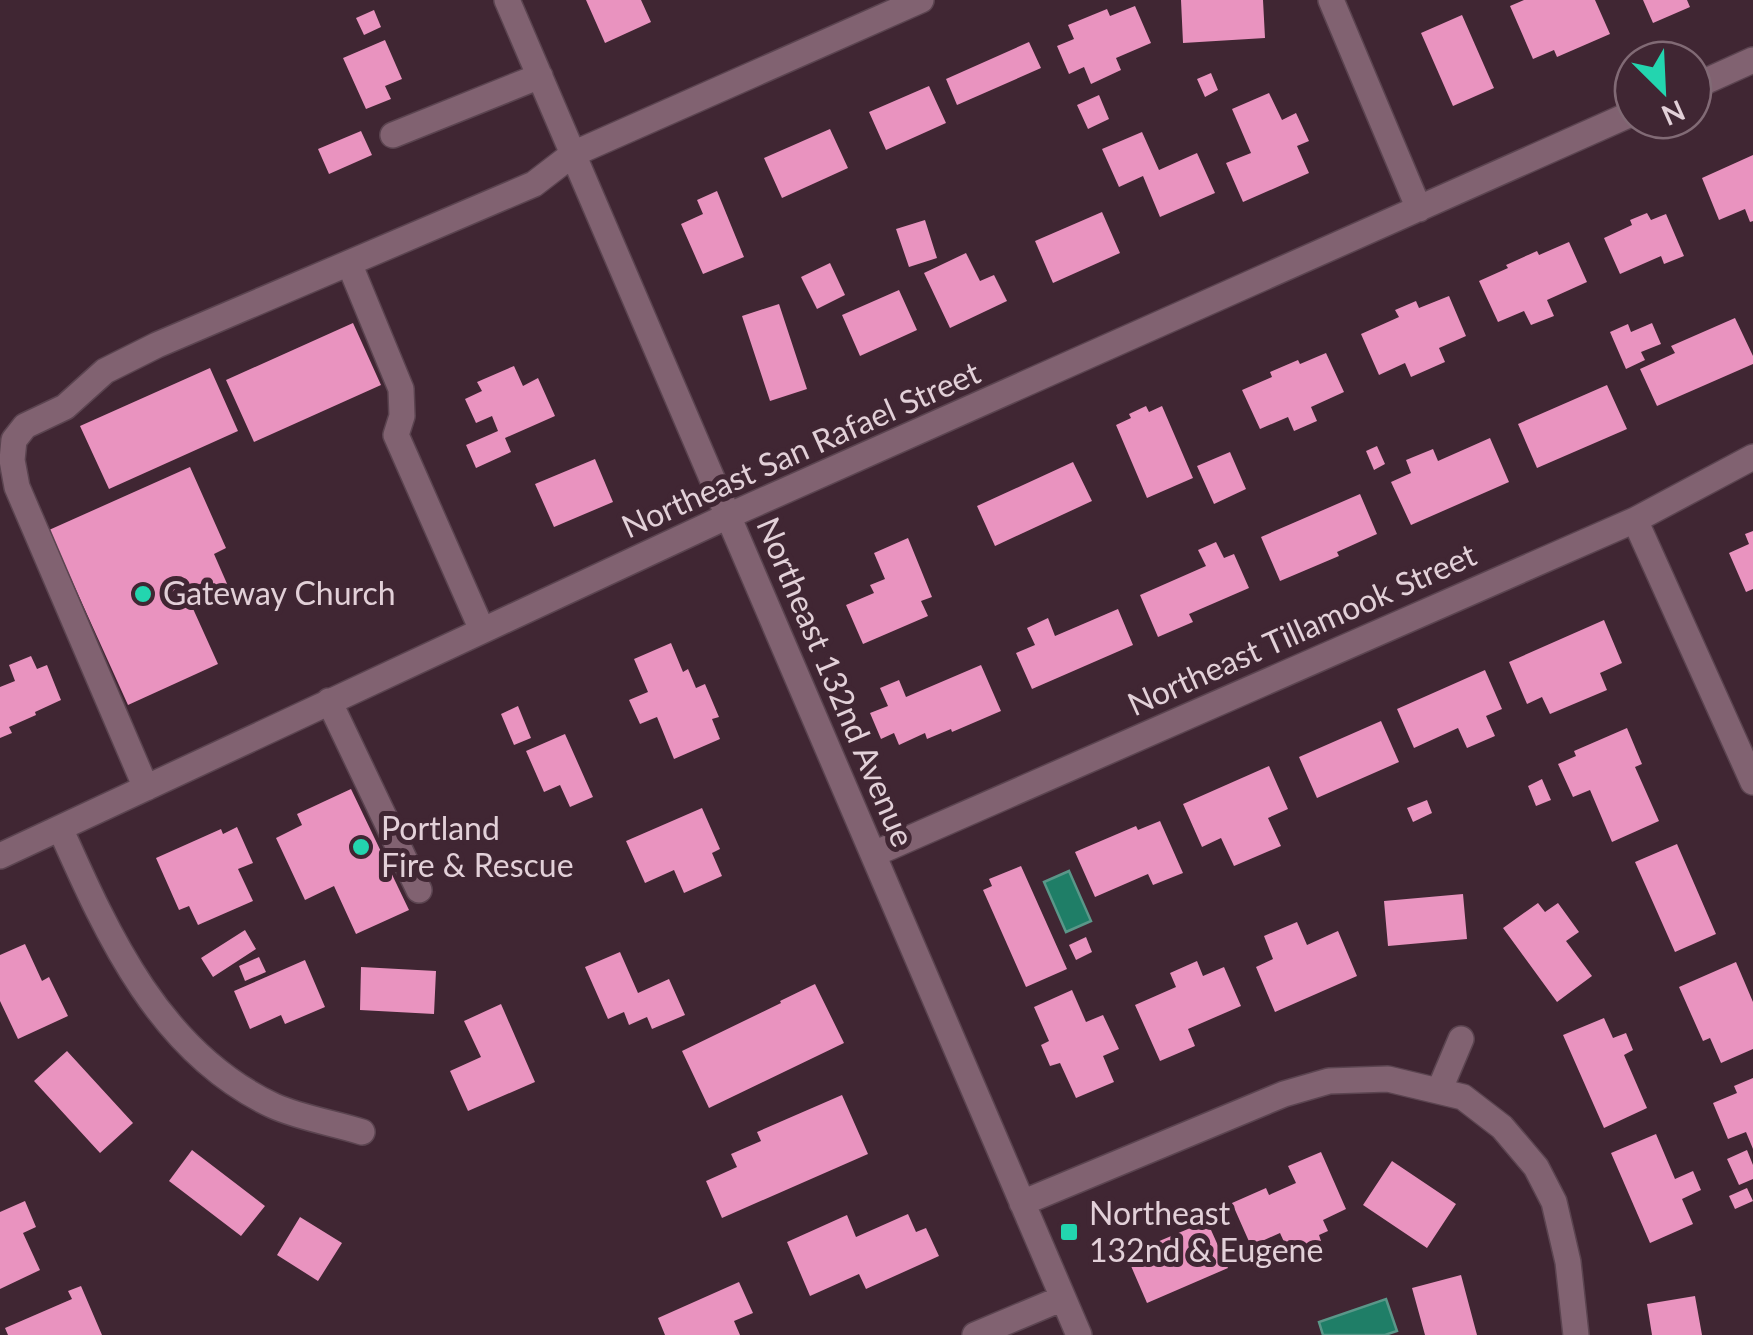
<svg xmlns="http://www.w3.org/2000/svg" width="1753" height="1335" viewBox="0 0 1753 1335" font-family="Lato,sans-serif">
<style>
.water{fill:#1f7e67;stroke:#5a9789;stroke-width:2.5}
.building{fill:#e993bf}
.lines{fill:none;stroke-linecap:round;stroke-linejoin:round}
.minor-casing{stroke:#5b4450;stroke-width:28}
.minor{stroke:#816271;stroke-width:25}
.poi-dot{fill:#23d5af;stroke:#402633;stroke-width:4}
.labels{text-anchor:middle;stroke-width:10;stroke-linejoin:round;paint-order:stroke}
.street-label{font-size:32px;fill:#e2d0d8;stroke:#402633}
.poi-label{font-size:32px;fill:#e2d0d8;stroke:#402633;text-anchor:start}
</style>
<rect width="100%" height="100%" fill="#402633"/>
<path class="water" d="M1069 871 1091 921 1066 932 1044 882Z
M1386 1299 1397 1331 1385 1335H1323L1319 1322Z"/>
<path class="building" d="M586 0H641L651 22 605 43Z
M1181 0H1263L1265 38 1183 43Z
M1524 0H1595L1610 34 1557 57 1554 50 1533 59 1510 6Z
M1643 0H1687L1690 7 1653 23Z
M1135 6 1151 43 1116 58 1121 70 1091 84 1084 67 1069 74 1057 46 1074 39 1068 25 1107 9 1110 16Z
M374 10 381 27 364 35 356 18Z
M1462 15 1494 88 1453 106 1421 33Z
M385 40 402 79 385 86 391 99 366 109 343 58Z
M1029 42 1041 68 957 105 946 79Z
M1211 73 1218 90 1205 97 1197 79Z
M929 86 946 123 886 150 869 112Z
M1269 93 1282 120 1296 113 1309 141 1297 146 1309 173 1243 202 1226 163 1251 153 1232 109Z
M1099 95 1109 119 1088 129 1077 105Z
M830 129 848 168 782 198 764 158Z
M361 131 372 155 329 174 318 149Z
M1142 132 1159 170 1197 153 1215 193 1160 217 1143 176 1119 187 1102 149Z
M1753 155V221L1750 222 1745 209 1719 220 1702 178Z
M717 191 744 257 703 274 681 224 703 214 697 200Z
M1102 212 1120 253 1053 283 1035 241Z
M1647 213 1651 220 1666 214 1684 256 1664 264 1661 256 1620 274 1604 238 1632 225 1630 220Z
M925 220 937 258 909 267 896 229Z
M1569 242 1587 282 1547 300 1554 316 1531 325 1524 311 1498 322 1479 281 1508 268 1506 265 1537 251 1539 255Z
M966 253 980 281 994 275 1007 301 950 328 924 273Z
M830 263 845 295 817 309 801 277Z
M899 290 917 330 860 356 842 315Z
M1449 296 1466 336 1439 348 1445 362 1411 377 1405 363 1379 375 1361 334 1399 317 1395 310 1416 301 1419 308Z
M779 304 807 389 770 401 742 316Z
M1735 318 1753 356V364L1657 406 1640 369 1675 353 1671 346Z
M353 323 381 385 254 442 226 380Z
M1652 323 1661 344 1641 352 1645 360 1626 369 1610 332 1628 324 1631 332Z
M1326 353 1344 392 1311 407 1317 421 1294 431 1288 417 1260 429 1242 390 1272 377 1270 372 1298 360 1300 364Z
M514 366 523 386 538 378 555 416 505 438 511 452 476 468 466 445 498 431 492 416 476 423 465 399 482 391 477 382Z
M210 368 238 431 109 489 80 426Z
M1607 385 1627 429 1537 468 1518 424Z
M1146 406 1149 412 1162 406 1193 478 1147 498 1116 425 1131 418 1129 414Z
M1490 438 1509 482 1411 525 1391 482 1411 473 1406 460 1433 449 1438 461Z
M1377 446 1385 464 1374 470 1366 451Z
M1230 452 1246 489 1214 504 1197 466Z
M595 459 613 502 554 527 535 484Z
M1073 462 1092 501 995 546 977 506Z
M190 467 226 548 214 554 228 586 190 602 218 664 128 705 49 530Z
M1360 494 1377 534 1337 552 1339 556 1280 581 1261 537Z
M1753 531V589L1746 592 1729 553 1749 544 1745 534Z
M908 538 932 597 921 601 928 616 863 644 846 605 874 593 870 585 885 579 874 553Z
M1216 542 1224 558 1234 554 1249 588 1189 614 1193 622 1158 637 1140 595 1206 566 1198 550Z
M1118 609 1133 645 1032 689 1016 653 1035 645 1027 628 1048 618 1055 636Z
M1604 620 1622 663 1600 673 1607 690 1550 714 1542 697 1527 704 1509 662Z
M671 643 683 672 688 669 696 688 705 684 719 717 712 719 720 739 674 759 657 717 640 724 629 700 648 692 634 659Z
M31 656 37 669 47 665 61 700 35 712 36 715 9 727 12 733 0 738V687L15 681 9 665Z
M981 665 1001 711 952 732 951 729 927 739 925 733 899 745 894 733 881 739 870 713 888 706 880 688 899 680 906 697Z
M1485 670 1502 709 1486 716 1495 736 1467 748 1458 728 1414 748 1397 709Z
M518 706 531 738 514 745 501 714Z
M1381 721 1399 762 1317 798 1299 757Z
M1627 728 1642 764 1635 767 1659 821 1612 842 1590 790 1573 797 1558 764 1576 756 1574 751Z
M565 734 593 797 570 807 560 785 544 792 526 751Z
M1269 766 1288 809 1268 818 1281 846 1234 866 1221 838 1202 847 1183 804Z
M1542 779 1551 800 1536 806 1528 786Z
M351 789 409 910 356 934 334 886 305 900 276 838 302 825 297 814Z
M1427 800 1432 813 1413 822 1407 808Z
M702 808 720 849 712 853 722 876 684 893 674 870 645 883 626 841Z
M1160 821 1183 873 1153 885 1148 874 1095 897 1075 852 1136 826 1138 830Z
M237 827 253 863 238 869 253 901 198 925 189 906 179 910 156 858 221 829 223 834Z
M1677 844 1716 934 1675 952 1635 862Z
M1021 866 1067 969 1026 987 983 890 992 886 989 879Z
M1463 894 1467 939 1388 946 1384 901Z
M1538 903 1545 912 1558 903 1579 932 1566 941 1592 976 1557 1002 1503 928Z
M1297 922 1307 945 1338 931 1357 976 1275 1012 1256 967 1273 959 1264 936Z
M245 930 256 949 213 977 201 958Z
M1086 937 1092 952 1076 960 1069 945Z
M25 944 42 981 49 977 68 1016 18 1039 0 1001V955Z
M620 952 638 993 669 979 685 1015 652 1029 647 1017 629 1025 624 1012 608 1019 585 967Z
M259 957 266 972 245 981 239 966Z
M305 960 325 1007 285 1024 281 1015 250 1029 234 991Z
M1197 961 1203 976 1224 967 1241 1006 1188 1029 1195 1046 1160 1061 1135 1005 1176 987 1170 973Z
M1736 962 1753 1002V1049L1721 1063 1710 1038 1703 1041 1679 987Z
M361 967 436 971 434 1014 360 1010Z
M815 984 844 1043 709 1108 682 1051 781 1003 780 1001Z
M1072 990 1086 1022 1103 1015 1119 1049 1103 1056 1114 1082 1076 1098 1060 1063 1050 1066 1041 1045 1049 1041 1034 1007Z
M501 1004 535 1082 468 1111 450 1071 481 1057 464 1021Z
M1604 1018 1613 1038 1626 1033 1633 1050 1624 1055 1647 1108 1604 1128 1563 1035Z
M67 1051 133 1123 100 1153 34 1081Z
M1753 1078V1149L1746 1132 1728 1139 1713 1103 1737 1093 1734 1086Z
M842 1095 868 1154 722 1218 706 1181 737 1167 731 1154 761 1141 757 1132Z
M1656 1134 1675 1179 1693 1171 1701 1190 1682 1199 1693 1224 1650 1243 1611 1153Z
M192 1150 265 1206 241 1236 169 1181Z
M1747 1150 1753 1165V1179L1739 1185 1727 1159Z
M1321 1152 1346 1209 1323 1220 1328 1231 1319 1235 1321 1241 1290 1255 1280 1233 1251 1246 1232 1203 1266 1188 1269 1195 1296 1183 1288 1166Z
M1392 1161 1456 1204 1427 1248 1363 1205Z
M1747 1188 1753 1201 1735 1209 1729 1196Z
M25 1201 36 1227 23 1233 40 1270 0 1289V1212Z
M908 1214 916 1232 926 1228 939 1256 866 1289 859 1274 810 1296 787 1242 847 1215 856 1237Z
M300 1217 342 1243 318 1281 277 1255Z
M1207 1221 1228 1268 1147 1303 1131 1266 1161 1253 1157 1242Z
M1461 1275 1477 1335H1425L1412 1288Z
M739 1282 753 1313 734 1321 740 1335H665L658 1318Z
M81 1286 102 1335H8L5 1328 72 1299 68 1291Z
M1695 1296 1702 1335H1652L1647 1304Z"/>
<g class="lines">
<defs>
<path id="minor" d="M507 0 1079 1335
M1331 0 1419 209
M1693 87 1753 60
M393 135 540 76
M349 263 401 389 402 416 396 435 482 630
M1635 520 1753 782
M329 701 419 890
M146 788 17 487 12 460 14 440 25 426 65 407 105 371 157 345 534 184 573 154 921 0
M60 828C108 936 160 1053 274 1106 301 1118 334 1123 362 1132
M874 854 1635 520 1753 457
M0 856 728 516 1633 113
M1439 1091 1461 1039
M1022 1203 1284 1094 1329 1081 1388 1079 1463 1097 1502 1127 1536 1167 1554 1202 1568 1262 1576 1335
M975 1335 1063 1298"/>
</defs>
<use href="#minor" class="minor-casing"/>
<use href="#minor" class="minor"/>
</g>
<g class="poi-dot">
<circle cx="143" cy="594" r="10"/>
<circle cx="361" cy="847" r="10"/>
<rect x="1059" y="1222" width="20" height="20" rx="5"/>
</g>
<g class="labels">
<g class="street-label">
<text transform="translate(801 450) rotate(-24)" y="11">Northeast San Rafael Street</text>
<text transform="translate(1302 630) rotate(-24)" y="11">Northeast Tillamook Street</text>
<text transform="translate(835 682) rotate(67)" y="11">Northeast 132nd Avenue</text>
</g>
<g class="poi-label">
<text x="163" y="605">Gateway Church</text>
<text x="381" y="840">Portland<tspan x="381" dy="37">Fire &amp; Rescue</tspan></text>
<text x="1089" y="1225">Northeast<tspan x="1089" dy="37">132nd &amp; Eugene</tspan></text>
</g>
</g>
<g transform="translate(1663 90) rotate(156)"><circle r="48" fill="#402633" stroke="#816a75" stroke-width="2.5"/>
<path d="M0-8L18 38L0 25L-18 38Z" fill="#23d5af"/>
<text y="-15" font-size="28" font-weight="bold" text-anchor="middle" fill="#e2d0d8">N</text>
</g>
</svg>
